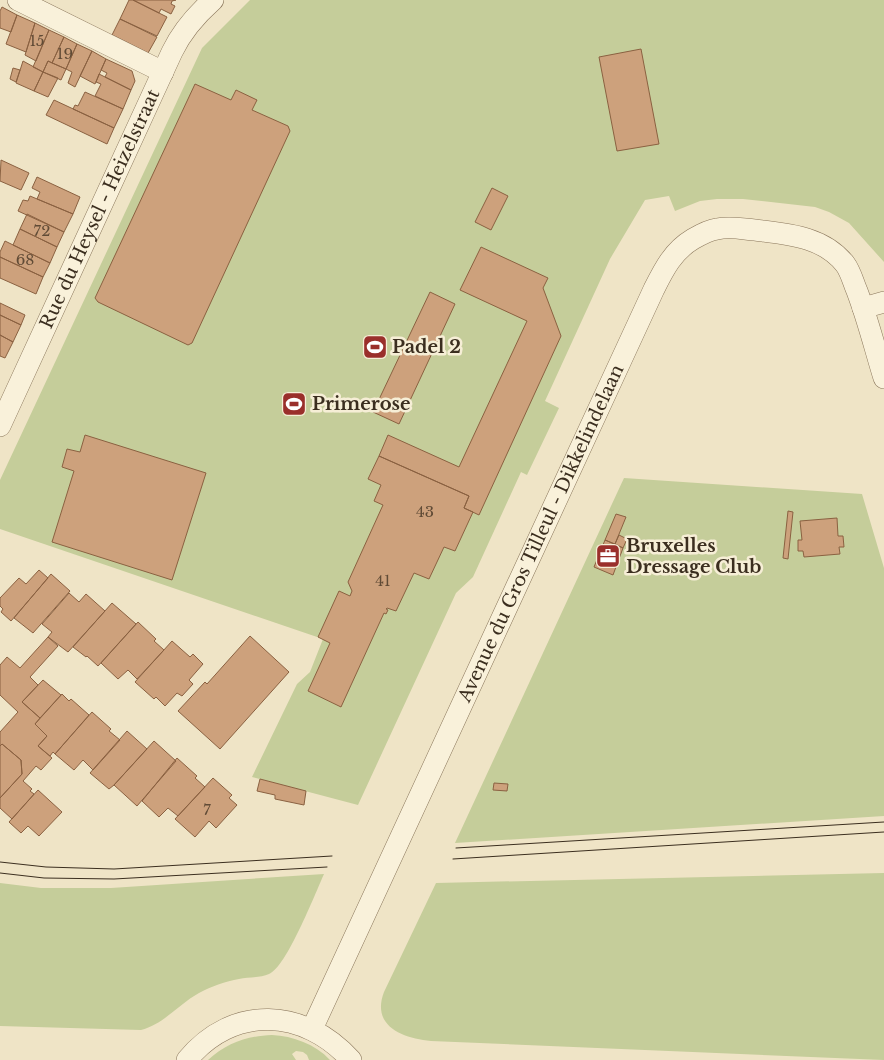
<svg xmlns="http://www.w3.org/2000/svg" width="884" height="1060" viewBox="0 0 884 1060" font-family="'Libre Baskerville',serif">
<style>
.green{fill:#c5cd9a}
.building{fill:#cda17c;stroke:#8a6141}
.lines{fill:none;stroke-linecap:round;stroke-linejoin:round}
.minor-casing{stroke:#8a765b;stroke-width:22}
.minor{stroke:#f9f1da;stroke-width:21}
.tram{stroke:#3b2e1f;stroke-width:1}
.labels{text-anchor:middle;stroke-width:5;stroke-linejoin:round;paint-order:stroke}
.number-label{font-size:15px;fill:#604b36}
.street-label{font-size:18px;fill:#3b2e1f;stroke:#f6eed6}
.poi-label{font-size:18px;font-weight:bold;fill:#3b2e1f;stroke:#f6eed6;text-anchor:start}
</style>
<rect width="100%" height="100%" fill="#efe4c6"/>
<path class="green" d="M250 0H884V262L849 223 829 212 815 207 743 199H717L700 201 675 211 669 196 645 200 610 259 545 401 559 408 527 475 521 472 473 577 456 593 358 805 252 777 297 684 310 672 323 639 0 529V480L202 48Z
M624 478 862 494 884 568V816L455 843Z
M884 873V1060L431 1041C402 1038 371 1026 384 992L436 883Z
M324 874C315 894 286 968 269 974 260 978 248 977 239 979 226 981 210 987 199 993 179 1004 164 1024 141 1030L0 1026V883L41 888H111Z
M272 1035C293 1036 315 1044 330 1060H309L307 1055 303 1052 296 1051 292 1054 296 1060H208C227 1043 247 1036 272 1035Z"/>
<path class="building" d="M129 0H133L167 17 157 36 120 19Z
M133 0H176L172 1 171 4 175 6 171 14 161 9 159 13Z
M2 7 17 15 11 32 0 28V11Z
M17 15 35 23 26 52 6 44Z
M120 19 157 37 148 53 112 35Z
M35 23 49 30 36 61 25 55Z
M49 30 64 37 52 63 48 61 43 72 33 67Z
M64 37 77 44 66 69 52 63Z
M77 44 92 51 75 87 68 83 72 72 66 69Z
M641 49 659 144 617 151 599 57Z
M92 51 106 59 95 84 80 76Z
M106 59 132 71 135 81 131 90 105 77 107 73 101 70Z
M23 61 43 72 34 91 16 83Z
M48 61 66 69 61 80 43 72Z
M13 68 20 70 16 82 10 79Z
M43 72 58 78 48 97 34 91Z
M99 74 131 90 123 109 95 96 101 84 96 82Z
M195 84 231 100 236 90 257 100 252 110 288 126 290 131 192 343 188 345 98 302 95 298Z
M85 92 123 109 114 128 73 109 75 105 78 106Z
M54 100 114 128 107 144 46 115Z
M1 160 29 173 21 190 0 181Z
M37 177 80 197 73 214 37 199 40 192 32 188Z
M492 188 508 196 491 230 475 222Z
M30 196 73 214 64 232 18 211 23 200 28 201Z
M27 214 64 232 57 247 20 229Z
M20 229 57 247 50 263 13 245Z
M5 241 50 263 43 277 0 257V252Z
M481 247 548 278 543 288 561 336 479 515 464 508 469 496 379 456 388 435 459 467 527 321 460 290Z
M0 257 43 277 36 294 0 278Z
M430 292 455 304 399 424 373 412Z
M0 303 25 315 21 325 0 315Z
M0 315 21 325 13 342 0 335Z
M0 335 13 342 5 358 0 356Z
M85 435 206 473 172 580 52 542 74 471 62 467 67 449 80 452Z
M379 456 469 496 464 508 473 512 455 551 444 547 429 579 414 573 396 611 387 608 386 609 388 610 386 614 384 613 341 707 308 691 330 643 318 637 339 591 350 596 352 591 348 582 383 505 374 501 381 485 368 479Z
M788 511 793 512 788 559 783 558Z
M616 514 626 517 615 544 605 540Z
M837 518 838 536H843L844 547H839L840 554 804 557 803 551H798V540H802L800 521Z
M619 535 627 539 623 548 615 544Z
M605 540 623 548 613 575 594 567Z
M39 570 48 578 11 621 1 612 3 609 0 606V598L19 578 26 584Z
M51 574 70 591 33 633 14 618Z
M69 593 79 602 86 594 105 611 68 652 48 637 52 632 42 624Z
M112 603 136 624 98 666 87 656 86 657 73 647Z
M138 622 156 639 154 641 164 650 137 679 128 670 118 679 101 663Z
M250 636 289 672 220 749 178 711 205 682 207 684Z
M48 637 58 646 30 677 38 685 22 702 40 718 35 724 47 736 38 746 52 758 41 770 36 766 23 781 32 789 30 791 34 794 12 819 0 808V798L22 774 21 760 2 744 0 746V732L18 712 0 695V665L7 657 20 668Z
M172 641 190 657 193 654 203 664 189 680 193 684 182 696 177 693 165 706 156 697 154 699 135 682Z
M43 680 61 695 40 718 22 702Z
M62 694 69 701 71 699 89 715 55 754 53 752 50 756 38 746 47 736 35 724Z
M92 712 111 729 109 731 120 740 93 770 83 760 74 770 55 754Z
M127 731 147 749 114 785 109 789 90 773Z
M154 741 176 761 137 806 114 785Z
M2 744 21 760 22 774 0 798V746Z
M177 758 197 776 195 778 205 787 178 816 168 808 159 817 142 801Z
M213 778 232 795 229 798 237 805 216 828 209 821 195 837 175 819Z
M260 779 306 791 304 805 275 799V795L257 791Z
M494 783 508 784 507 791 493 790Z
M38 790 62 812 39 836 28 826 21 833 9 822Z"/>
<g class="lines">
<defs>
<g id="minor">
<path d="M18 0 163 72"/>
<path d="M863 308 884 302"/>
<path id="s1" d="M0 426 172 52C182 31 195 16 213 0"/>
<path id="s2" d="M312 1029 654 289C664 269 673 251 693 239 700 235 709 230 717 229 730 226 742 229 755 230 787 234 823 236 845 264 851 272 853 282 857 291 868 320 875 349 884 378"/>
<path d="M187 1060C233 1004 304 1008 351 1060"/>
</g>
</defs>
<use href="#minor" class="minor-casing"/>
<use href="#minor" class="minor"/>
<path class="tram" d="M456 848 884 822
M453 859 884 832
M0 862 46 867 114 869 332 856
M0 873 44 878 114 879 327 867"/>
</g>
<defs>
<symbol id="stadium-square" viewBox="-11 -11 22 22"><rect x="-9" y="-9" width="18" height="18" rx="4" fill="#9a2f2b" stroke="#f6eed6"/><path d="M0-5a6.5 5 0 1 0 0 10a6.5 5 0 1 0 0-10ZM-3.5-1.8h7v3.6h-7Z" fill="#fff"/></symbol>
<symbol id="office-square" viewBox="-11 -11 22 22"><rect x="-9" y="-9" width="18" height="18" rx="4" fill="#9a2f2b" stroke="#f6eed6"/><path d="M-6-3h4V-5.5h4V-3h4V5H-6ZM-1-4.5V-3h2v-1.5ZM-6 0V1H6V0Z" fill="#fff"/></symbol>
</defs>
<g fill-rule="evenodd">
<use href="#stadium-square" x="361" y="333" width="28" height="28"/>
<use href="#stadium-square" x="280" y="390" width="28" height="28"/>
<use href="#office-square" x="594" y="542" width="28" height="28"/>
</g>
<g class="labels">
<g class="number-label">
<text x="37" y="46">15</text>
<text x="65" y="59">19</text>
<text x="42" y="236">72</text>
<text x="25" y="265">68</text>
<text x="425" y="517">43</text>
<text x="383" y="586">41</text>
<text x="207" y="815">7</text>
</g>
<g class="street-label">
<text dy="6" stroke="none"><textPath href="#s1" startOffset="239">Rue du Heysel - Heizelstraat</textPath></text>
<text dy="6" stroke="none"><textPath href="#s2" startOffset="546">Avenue du Gros Tilleul - Dikkelindelaan</textPath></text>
</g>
<g class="poi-label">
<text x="392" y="353">Padel 2</text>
<text x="312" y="410">Primerose</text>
<text x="626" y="552">Bruxelles<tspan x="626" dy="21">Dressage Club</tspan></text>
</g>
</g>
</svg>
